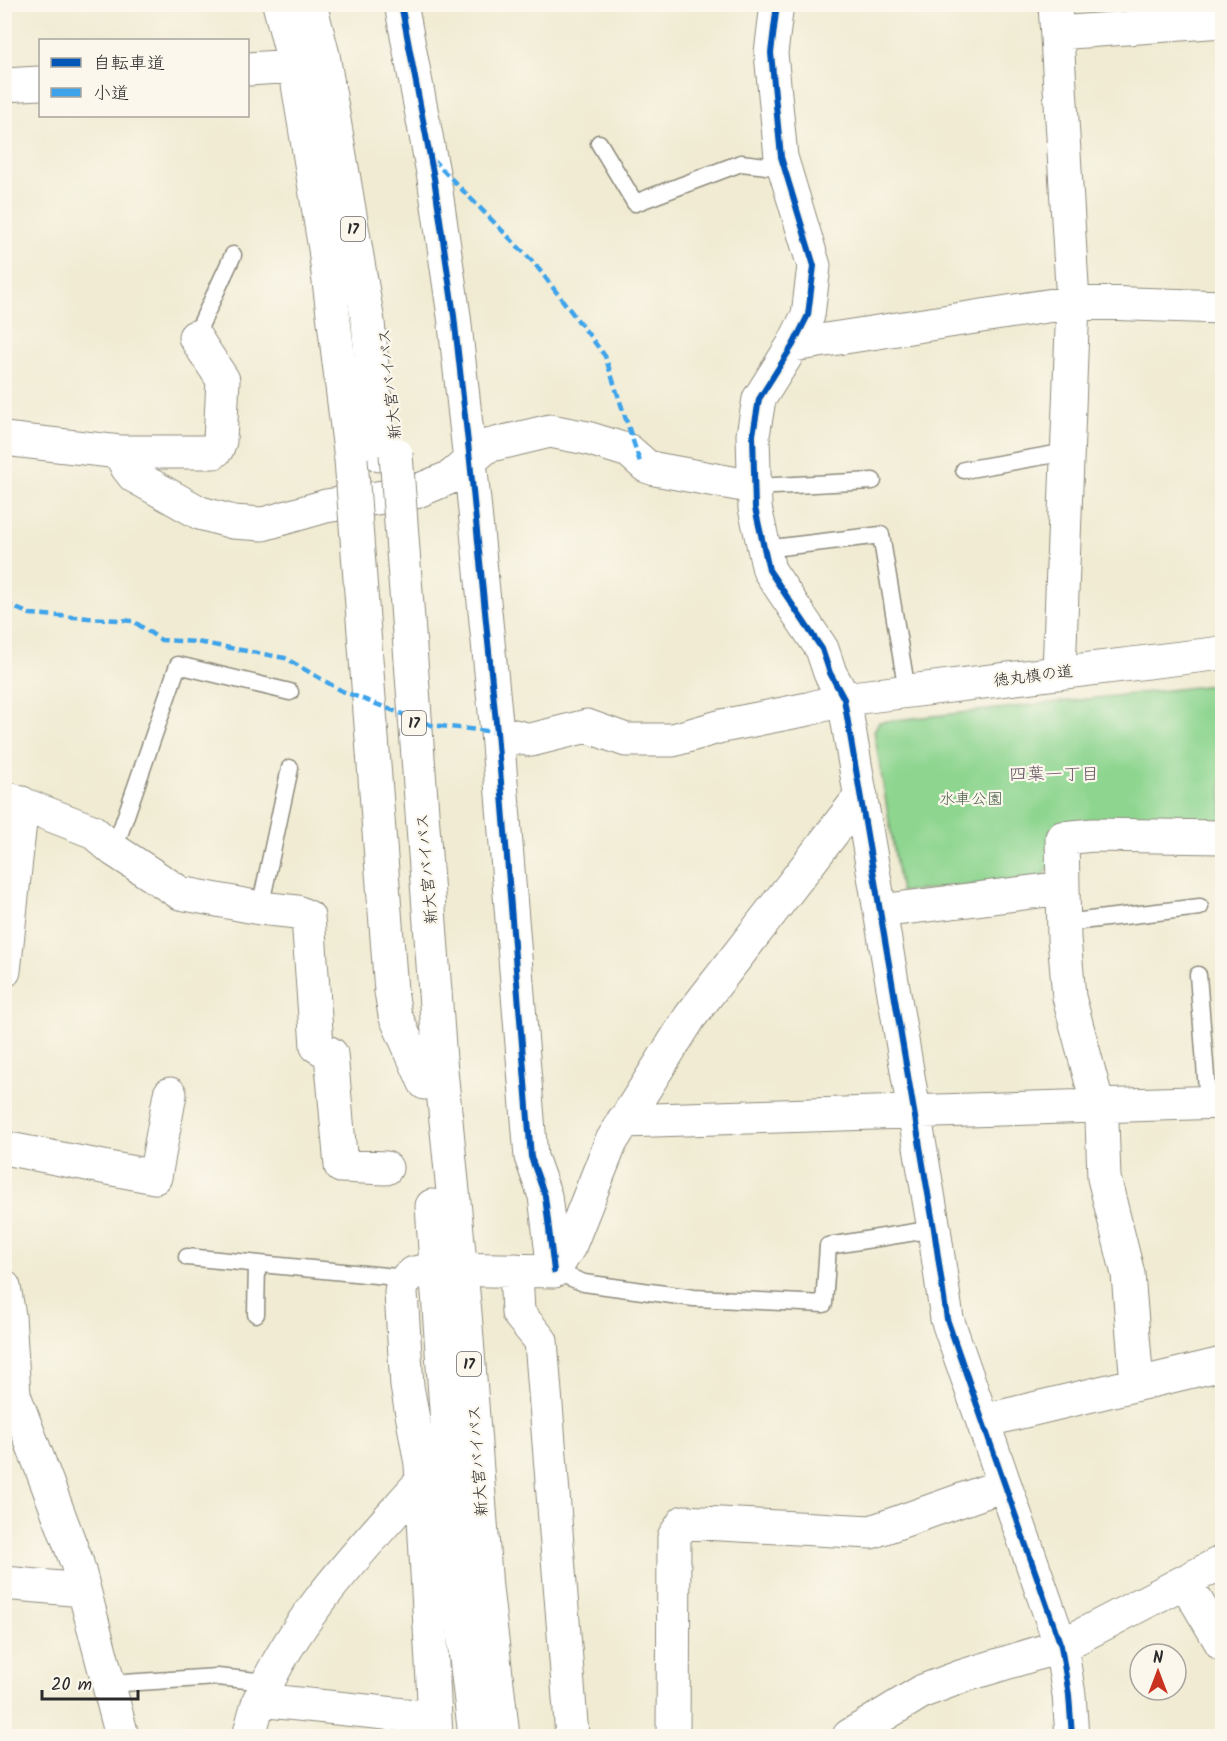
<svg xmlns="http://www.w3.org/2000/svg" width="1227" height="1741" viewBox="0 0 1227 1741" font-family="Kalam,'Klee One',sans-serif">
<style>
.green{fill:#8ed590;stroke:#5c805e;stroke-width:1.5}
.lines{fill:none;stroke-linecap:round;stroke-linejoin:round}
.service-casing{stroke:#8e8b7e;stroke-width:19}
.minor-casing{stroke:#8e8b7e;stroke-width:35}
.tertiary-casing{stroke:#8e8b7e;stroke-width:35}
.trunk-casing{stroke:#8e8b7e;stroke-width:35}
.service{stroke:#fff;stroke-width:16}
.minor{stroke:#fff;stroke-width:33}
.tertiary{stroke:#fff;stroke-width:33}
.trunk{stroke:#fff;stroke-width:33}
.minor-bridge-casing{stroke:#8e8b7e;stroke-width:35;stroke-linecap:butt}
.trunk-bridge-casing{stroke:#8e8b7e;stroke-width:35;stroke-linecap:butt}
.minor-bridge{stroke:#fff;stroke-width:33}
.trunk-bridge{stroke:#fff;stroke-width:33}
.quiet{stroke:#3ea3eb;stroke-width:4.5;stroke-dasharray:9 4.5;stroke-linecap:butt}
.cycleway-casing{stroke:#fbf7ec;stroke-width:10}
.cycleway{stroke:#0057b8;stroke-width:6}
.labels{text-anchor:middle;stroke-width:4.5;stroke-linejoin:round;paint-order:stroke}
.shield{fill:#fbf7ec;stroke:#696865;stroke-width:1.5}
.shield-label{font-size:15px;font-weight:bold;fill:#2b2b2b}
.street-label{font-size:16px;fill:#2b2b2b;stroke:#fbf7ec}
.park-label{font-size:16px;fill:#495e49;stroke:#fbf7ec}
.neighbourhood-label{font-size:18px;fill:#675864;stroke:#fbf7ec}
</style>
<rect width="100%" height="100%" fill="#fbf7ec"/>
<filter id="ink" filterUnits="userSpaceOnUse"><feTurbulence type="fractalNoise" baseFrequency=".0167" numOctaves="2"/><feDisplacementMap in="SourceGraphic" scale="12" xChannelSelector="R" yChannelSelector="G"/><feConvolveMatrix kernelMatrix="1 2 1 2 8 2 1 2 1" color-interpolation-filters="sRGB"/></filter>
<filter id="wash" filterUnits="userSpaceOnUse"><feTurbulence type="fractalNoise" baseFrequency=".008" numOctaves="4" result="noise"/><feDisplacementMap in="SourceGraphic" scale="24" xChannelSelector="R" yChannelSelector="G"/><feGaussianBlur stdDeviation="1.35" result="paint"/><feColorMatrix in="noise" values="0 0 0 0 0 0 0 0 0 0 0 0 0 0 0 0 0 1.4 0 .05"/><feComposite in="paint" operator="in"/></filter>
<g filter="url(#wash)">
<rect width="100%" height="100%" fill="#f0ebd2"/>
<path class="green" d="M1222 684V822H1083L1041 879 901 892 874 731 879 722Z"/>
</g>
<g filter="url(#ink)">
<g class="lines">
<defs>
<path id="service" d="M599 143 635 203 741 163 784 168
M195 337 233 255
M964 470 1067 452
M754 487 873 481
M764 549 881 535 907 691
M114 850 178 665 290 692
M260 908 290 768
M1064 923 1200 907
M1198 975 1208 1102
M187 1257 407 1278
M554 1271 584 1283 694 1298 824 1304 828 1246 934 1229
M256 1314 257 1264
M108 1684 217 1677 267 1682"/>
<path id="minor" d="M279 4 295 66 325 249 351 459
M401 4 434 178 454 316 470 461 497 732 531 1157 545 1196 554 1271
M777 4 771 53 781 157 814 266 808 315 793 345 759 399 753 435 755 508 769 570 822 649 830 673 844 699 934 1229 947 1319 1061 1646 1069 1695 1072 1736
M1055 4 1073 302 1059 672
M1057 33 1222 21
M248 69 295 66
M4 85 40 83
M793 345 1073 302 1222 307
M4 439 120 452H214L217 449 220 441 223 380 195 337
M120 452 127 467 134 476 200 513 233 522 263 524 326 506 415 492 451 477 487 446 550 431 587 438 629 451 646 466 655 469 754 487
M497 732 531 740 587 726 626 740H673L722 726 808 709 844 699
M4 797 92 831 114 850 180 893 260 908 297 912 308 917 317 1046 331 1054 341 1166 386 1168
M880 911 1063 888
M4 971 22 803
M391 991 395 1015 425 1083
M623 1121 1222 1102
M4 1148 155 1177 170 1094
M516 1270 518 1313 541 1341 572 1736
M554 1271 570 1245 611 1142 690 1017 861 796
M4 1287 9 1316 14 1395 77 1563 122 1736
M1137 1384 1128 1274 1104 1178 1102 1121 1069 997 1064 938 1062 838 1093 835 1222 837
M983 1421 1222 1364
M1185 1582 1222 1644
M4 1583 83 1590
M259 1700 434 1718
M249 1736C253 1723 255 1709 261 1697 295 1617 365 1546 422 1481
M436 1736 421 1464 407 1386 401 1293 402 1285 407 1278 414 1273 436 1269 554 1271
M673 1736 674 1537 684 1522 871 1532 1004 1485
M849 1736 923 1691 963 1676 1061 1646 1222 1562"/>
<path id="tertiary" d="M844 699 1222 653"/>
<path id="trunk" d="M310 4 323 55 368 322 380 455
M435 992 440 1060 465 1313 486 1588 503 1736
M432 1206 459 1598 475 1736"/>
</defs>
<use href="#service" class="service-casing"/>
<use href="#minor" class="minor-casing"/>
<use href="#tertiary" class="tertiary-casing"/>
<use href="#trunk" class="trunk-casing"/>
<use href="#service" class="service"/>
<use href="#minor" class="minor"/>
<use href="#tertiary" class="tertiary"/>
<use href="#trunk" class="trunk"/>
<defs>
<path id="minor-bridge" d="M351 459 391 991"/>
<path id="trunk-bridge" d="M396 454 435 992"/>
</defs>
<use href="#minor-bridge" class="minor-bridge-casing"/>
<use href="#trunk-bridge" class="trunk-bridge-casing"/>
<use href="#minor-bridge" class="minor-bridge"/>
<use href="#trunk-bridge" class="trunk-bridge"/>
<path class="quiet" d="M432 159 535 264 605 356 640 462
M4 603 30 614 133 621 161 640 197 642 285 658 342 691 431 725 497 732"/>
<defs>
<path id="cycleway" d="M401 4 434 178 454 316 470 461 497 732 531 1157 545 1196 554 1271
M777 4 771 53 781 157 814 266 808 315 793 345 759 399 753 435 755 508 769 570 822 649 830 673 844 699 934 1229 947 1319 1061 1646 1069 1695 1072 1736"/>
</defs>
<use href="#cycleway" class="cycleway-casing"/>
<use href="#cycleway" class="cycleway"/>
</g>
</g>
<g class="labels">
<g class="shield">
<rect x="341" y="217" width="24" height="24" rx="4.5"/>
<rect x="402" y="711" width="24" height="24" rx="4.5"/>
<rect x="457" y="1352" width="24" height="24" rx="4.5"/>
</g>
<g class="shield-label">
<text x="353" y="234">17</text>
<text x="414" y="728">17</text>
<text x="469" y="1369">17</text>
</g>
<g class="street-label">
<text transform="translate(389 384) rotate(-96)" y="6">新大宮バイパス</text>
<text transform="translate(1033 675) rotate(-7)" y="6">徳丸槙の道</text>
<text transform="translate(426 869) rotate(-95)" y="6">新大宮バイパス</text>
<text transform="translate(477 1461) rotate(-94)" y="6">新大宮バイパス</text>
</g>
<g class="park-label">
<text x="971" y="804">水車公園</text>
</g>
<g class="neighbourhood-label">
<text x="1054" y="780">四葉一丁目</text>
</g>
</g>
<rect width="1227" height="1741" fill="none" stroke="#fbf7ec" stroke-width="24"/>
<rect x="39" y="39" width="210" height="78" fill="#fbf7ec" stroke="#a8a59f" stroke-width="1.5"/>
<rect x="51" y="58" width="30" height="9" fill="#0057b8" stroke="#a8a59f" stroke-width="1.5"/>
<text x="93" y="69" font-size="18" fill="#2b2b2b">自転車道</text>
<rect x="51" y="88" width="30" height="9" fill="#3ea3eb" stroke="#a8a59f" stroke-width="1.5"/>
<text x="93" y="99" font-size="18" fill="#2b2b2b">小道</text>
<g transform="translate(1158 1672)"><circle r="28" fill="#fbf7ec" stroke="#a8a59f" stroke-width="1.5"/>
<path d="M0-4.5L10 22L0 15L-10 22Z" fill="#c8321e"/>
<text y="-9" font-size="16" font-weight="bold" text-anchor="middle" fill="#2b2b2b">N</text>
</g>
<path d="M42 1690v9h96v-9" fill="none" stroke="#2b2b2b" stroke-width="3"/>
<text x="51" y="1690" font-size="18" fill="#2b2b2b" stroke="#fbf7ec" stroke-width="4.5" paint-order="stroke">20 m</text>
</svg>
